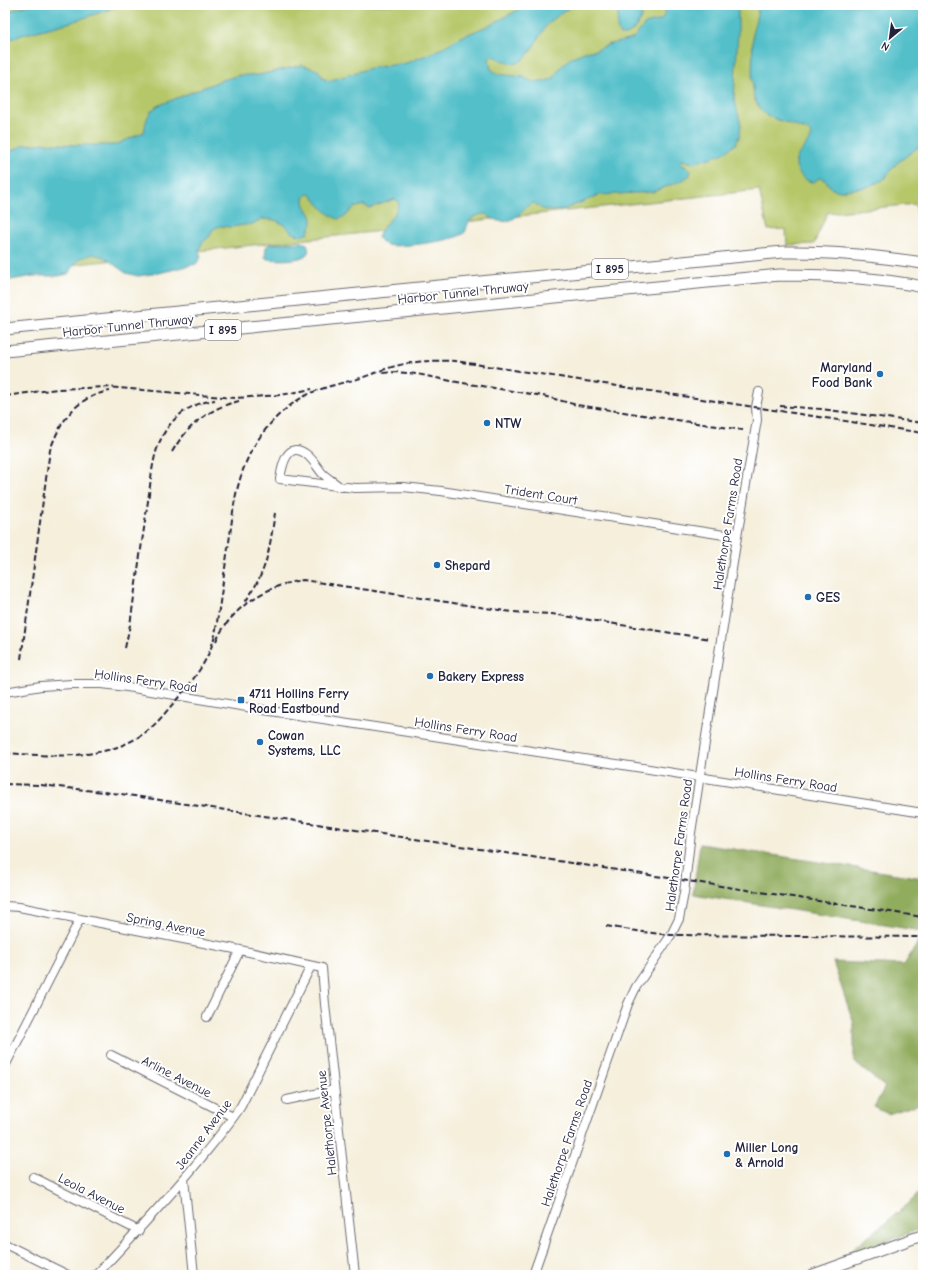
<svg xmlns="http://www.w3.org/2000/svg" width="928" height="1280" viewBox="0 0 928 1280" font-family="'Comic Neue',sans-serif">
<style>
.green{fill:#b6c769;stroke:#6c7452}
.forest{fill:#90ac5d;stroke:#59674c}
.water{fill:#52bfc9;stroke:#3a7082}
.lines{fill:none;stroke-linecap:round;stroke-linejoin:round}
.minor-casing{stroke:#6c6a73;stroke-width:10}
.major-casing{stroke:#6c6a73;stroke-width:12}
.highway-casing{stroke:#6c6a73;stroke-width:13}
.minor{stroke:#fff;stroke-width:8}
.major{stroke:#fff;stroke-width:10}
.highway{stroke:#fff;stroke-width:11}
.rail{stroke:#22223b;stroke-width:2;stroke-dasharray:6 3;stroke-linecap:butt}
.poi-dot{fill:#1f6fb2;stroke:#fff;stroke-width:1.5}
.labels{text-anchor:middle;stroke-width:4;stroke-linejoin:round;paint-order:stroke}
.shield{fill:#fff;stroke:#646476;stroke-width:1}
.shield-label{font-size:12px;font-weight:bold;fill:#22223b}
.street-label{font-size:13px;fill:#22223b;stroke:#fff}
.poi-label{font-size:13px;font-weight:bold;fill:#22223b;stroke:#fff;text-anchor:start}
</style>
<rect width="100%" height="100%" fill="#fff"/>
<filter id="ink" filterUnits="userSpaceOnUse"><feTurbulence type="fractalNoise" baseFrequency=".025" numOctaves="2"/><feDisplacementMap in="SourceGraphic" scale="8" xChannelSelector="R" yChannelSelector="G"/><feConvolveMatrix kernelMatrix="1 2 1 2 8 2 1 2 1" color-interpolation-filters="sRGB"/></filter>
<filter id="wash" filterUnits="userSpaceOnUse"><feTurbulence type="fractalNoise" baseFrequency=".012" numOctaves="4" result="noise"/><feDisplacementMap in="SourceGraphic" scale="16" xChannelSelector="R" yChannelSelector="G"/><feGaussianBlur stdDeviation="0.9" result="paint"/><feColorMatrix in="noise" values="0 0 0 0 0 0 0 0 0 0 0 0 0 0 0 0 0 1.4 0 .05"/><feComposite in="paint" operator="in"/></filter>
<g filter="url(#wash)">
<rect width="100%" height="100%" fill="#f5efdc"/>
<path class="green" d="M5 5H923V231L915 204 827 213 814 244 787 245 786 229 768 230 759 190 5 272Z"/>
<path class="forest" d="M700 844 923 878V1103L888 1114 874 1107 885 1087 854 1062V1024L833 962 904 965 916 946 922 931 693 894Z
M923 1189V1228L843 1257 907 1205Z"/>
<path class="water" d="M29 5H122L72 22 25 34 5 41V12Z
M527 5H573C565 11 555 17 548 24 539 34 531 58 517 63 507 66 500 57 491 56L489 60 491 69 498 74 523 77 531 81 541 82 553 79 560 68 570 58 584 52 596 50 610 44 632 39 638 33 645 24 661 20 665 13 664 5H738V33L734 98 741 125 739 137 735 145 722 154 694 163 682 160 681 164 691 170 690 175 683 180 653 192 600 195 565 209 553 211 542 209 534 203C524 206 525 210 517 216 506 225 496 222 486 214 478 214 471 217 468 224 466 228 467 231 463 234 453 241 398 248 387 245 383 244 380 241 378 237 383 222 395 220 399 202L395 199 370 208 364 205 353 208 346 216 338 219C326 214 319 205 311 194L306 195C299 206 314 212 312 223 311 226 309 230 308 233L301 236 291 232 286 226 275 220 262 219 252 224 231 227 220 226 213 229 210 236 202 243 199 251 201 257 196 264 159 273 138 276 126 273 104 257 93 254 79 259 68 274 58 276H33L5 281V154L24 145 45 143 75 145H115L144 132C146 121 147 113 157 106L222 80 240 75H259L302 65 318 70 323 78 329 81 370 68 406 63 434 52 461 37 492 24Z
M619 5H640C641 8 643 11 642 14 641 21 633 33 626 35 625 35 621 35 620 35L617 28Z
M753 5H923V141L921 145 896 164 883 180 867 187 840 191 832 189 825 180 819 178 814 182C808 182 804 179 800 174 787 155 808 151 811 134L807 130 767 116 759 108 754 98 752 78 753 30 758 11Z
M302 242 307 244C317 263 277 260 267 259L265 257 266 247 270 244Z"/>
</g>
<g filter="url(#ink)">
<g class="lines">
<defs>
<path id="minor" d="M340 487C334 482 327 478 322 473 317 467 313 459 306 454 287 440 282 466 280 479L355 488 403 487 441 491 737 537
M5 692 41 686 72 684H102L127 687 264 710 649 769 923 813
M5 906 19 907 80 919 240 950 322 968 325 1004 355 1275
M207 1017 240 950
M111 1055 233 1117
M5 1066 80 919
M287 1100 334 1090
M33 1177 139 1231
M184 1179 194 1275
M5 1244 68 1275
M96 1275C131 1238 166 1201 198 1162 213 1143 228 1126 241 1106L311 966
M533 1275 628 1004 636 987 671 935 679 919 684 893 691 833 737 537 757 420 756 407 759 392"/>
<path id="major" d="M812 1275 923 1235"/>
<path id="highway" d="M5 329 783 252C830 251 877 256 923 263
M5 351 779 275C827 275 876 277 923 287"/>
</defs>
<use href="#minor" class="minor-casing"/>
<use href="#major" class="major-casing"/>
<use href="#highway" class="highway-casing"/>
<use href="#minor" class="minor"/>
<use href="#major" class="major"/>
<use href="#highway" class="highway"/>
<path class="rail" d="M383 373 396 372 417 374 451 381 543 396 577 405 743 430
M5 396 57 389 108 387 235 398 281 395 312 389
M780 406 821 409 923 423
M172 452C187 426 209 408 239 401
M245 602C268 570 269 550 275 513
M216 641C232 607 267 585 303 580L512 612 552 614 710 639
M125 648 130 625C136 583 142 542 148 501 151 481 152 457 161 439 171 417 191 403 215 400
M21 659 50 450C61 420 76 397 110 391
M5 753C52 756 107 762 147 731 159 722 168 709 178 698 194 679 209 660 215 635 220 604 224 573 229 542 232 523 233 502 239 483 248 447 272 414 305 396 322 387 339 384 357 379 369 376 380 370 392 367 412 361 433 360 455 361L923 433
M5 784 41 785 121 794 923 917
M606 926 643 932 671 935 923 937"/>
</g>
</g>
<g class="poi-dot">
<circle cx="880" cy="374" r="4"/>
<circle cx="487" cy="423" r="4"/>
<circle cx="437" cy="565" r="4"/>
<circle cx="808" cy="597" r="4"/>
<circle cx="430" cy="676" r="4"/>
<rect x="237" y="696" width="8" height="8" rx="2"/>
<circle cx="260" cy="742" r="4"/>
<circle cx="727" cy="1154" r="4"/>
</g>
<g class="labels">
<g class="shield">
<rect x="592" y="259" width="36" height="20" rx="3"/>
<rect x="205" y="320" width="36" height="20" rx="3"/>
</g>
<g class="shield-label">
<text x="610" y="273">I 895</text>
<text x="223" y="334">I 895</text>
</g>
<g class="street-label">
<text transform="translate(463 292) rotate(-6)" y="5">Harbor Tunnel Thruway</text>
<text transform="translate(128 325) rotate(-6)" y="5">Harbor Tunnel Thruway</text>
<text transform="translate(541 494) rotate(9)" y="5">Trident Court</text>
<text transform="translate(727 524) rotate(-81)" y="5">Halethorpe Farms Road</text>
<text transform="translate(146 680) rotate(8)" y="5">Hollins Ferry Road</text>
<text transform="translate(466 729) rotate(9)" y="5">Hollins Ferry Road</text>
<text transform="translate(786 779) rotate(9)" y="5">Hollins Ferry Road</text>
<text transform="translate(678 845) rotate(-82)" y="5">Halethorpe Farms Road</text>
<text transform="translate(166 924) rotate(11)" y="5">Spring Avenue</text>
<text transform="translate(177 1076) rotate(27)" y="5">Arline Avenue</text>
<text transform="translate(326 1123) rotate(-96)" y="5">Halethorpe Avenue</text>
<text transform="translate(203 1134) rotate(-53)" y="5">Jeanne Avenue</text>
<text transform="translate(566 1143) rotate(-71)" y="5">Halethorpe Farms Road</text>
<text transform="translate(92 1193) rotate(27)" y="5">Leola Avenue</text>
</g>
<g class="poi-label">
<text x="872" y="372" text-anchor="end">Maryland<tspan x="872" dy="15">Food Bank</tspan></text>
<text x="495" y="428">NTW</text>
<text x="445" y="570">Shepard</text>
<text x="816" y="602">GES</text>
<text x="438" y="681">Bakery Express</text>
<text x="249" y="698">4711 Hollins Ferry<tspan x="249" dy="15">Road Eastbound</tspan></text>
<text x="268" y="740">Cowan<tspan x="268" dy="15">Systems, LLC</tspan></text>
<text x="735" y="1152">Miller Long<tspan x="735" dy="15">&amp; Arnold</tspan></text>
</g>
</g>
<rect width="928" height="1280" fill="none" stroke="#fff" stroke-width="20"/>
<g transform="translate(890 38) rotate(209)" stroke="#ffffff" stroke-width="3" paint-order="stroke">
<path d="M0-3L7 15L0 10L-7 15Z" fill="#22223b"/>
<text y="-6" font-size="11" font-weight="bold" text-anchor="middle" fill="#22223b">N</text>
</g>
</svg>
